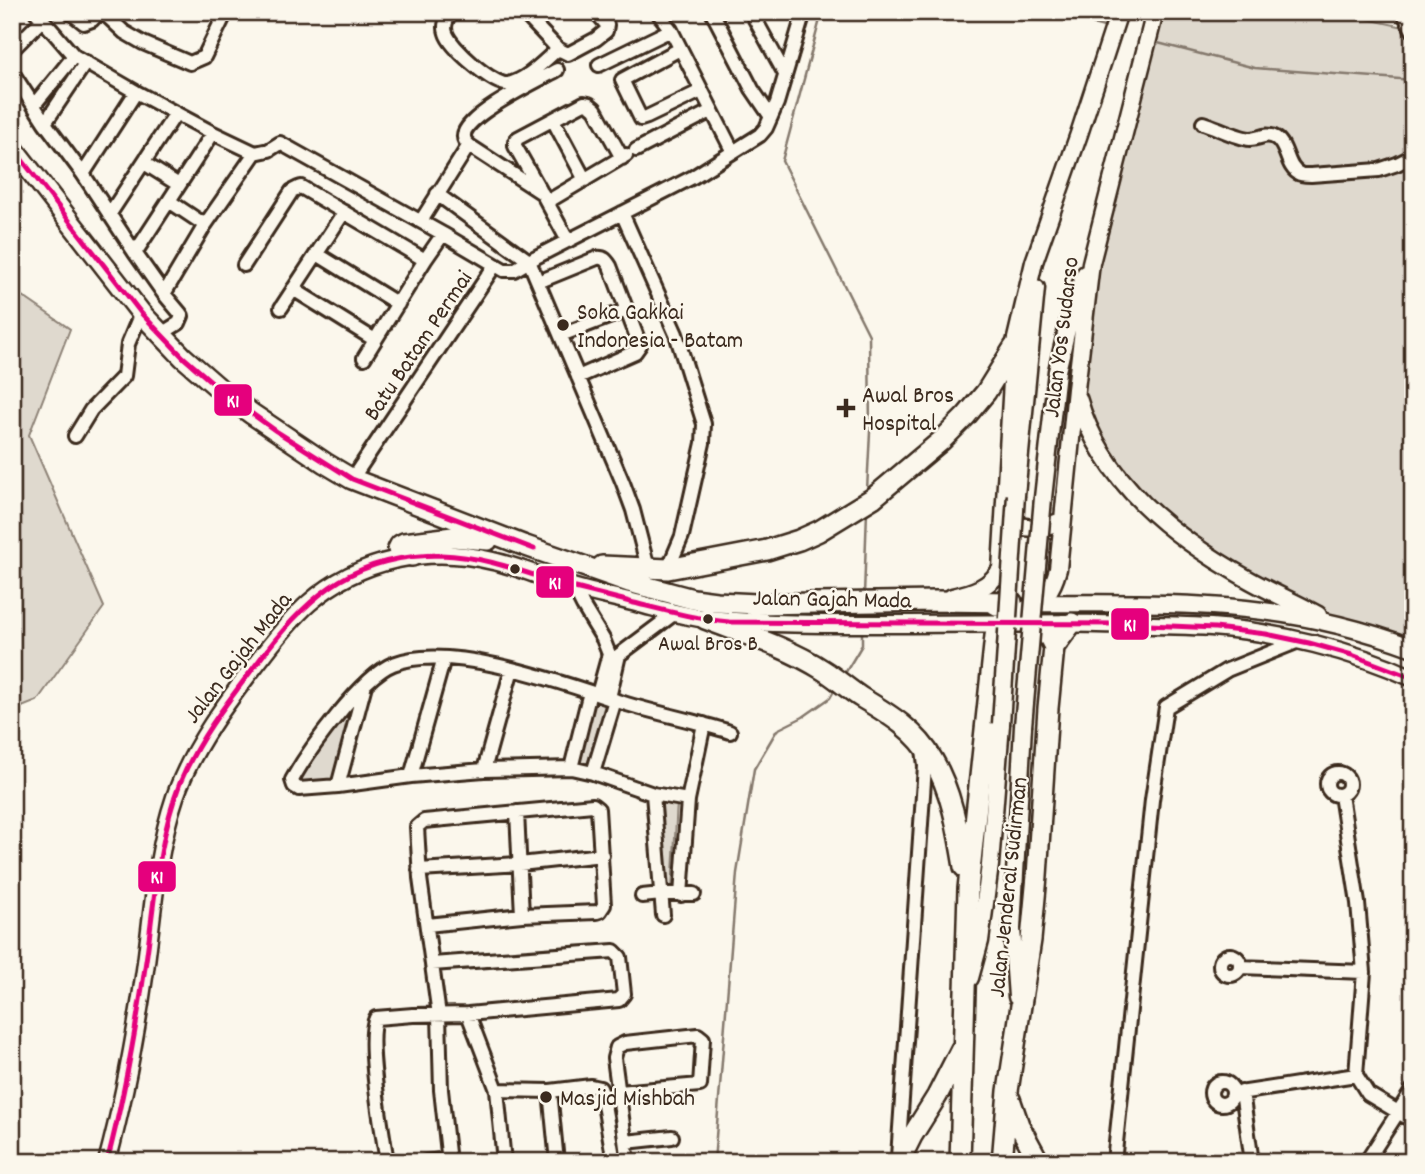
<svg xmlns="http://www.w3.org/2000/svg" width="1425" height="1174" viewBox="0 0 1425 1174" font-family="Dekko,sans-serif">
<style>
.green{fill:#dfd9ce;stroke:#8d8276;stroke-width:2}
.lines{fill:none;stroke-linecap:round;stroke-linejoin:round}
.stream{stroke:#85796d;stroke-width:2.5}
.minor-casing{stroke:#3b2a1e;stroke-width:18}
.major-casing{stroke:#3b2a1e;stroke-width:21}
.highway-casing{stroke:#3b2a1e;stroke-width:24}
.minor{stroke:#fbf7ec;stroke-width:12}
.major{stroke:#fbf7ec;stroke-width:16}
.highway{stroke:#fbf7ec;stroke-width:19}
.major-bridge-casing{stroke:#3b2a1e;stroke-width:21;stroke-linecap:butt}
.major-bridge{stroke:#fbf7ec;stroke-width:16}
.bus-1-casing{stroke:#fbf7ec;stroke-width:10}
.bus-1{stroke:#e5007d;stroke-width:5}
.poi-dot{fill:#3b2a1e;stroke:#fbf7ec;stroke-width:2.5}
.labels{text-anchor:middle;stroke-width:5;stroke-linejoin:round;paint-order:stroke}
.bus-label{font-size:22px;fill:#3b2a1e;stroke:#fbf7ec}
.poi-label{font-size:24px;fill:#3b2a1e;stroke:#fbf7ec;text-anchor:start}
.street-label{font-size:24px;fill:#3b2a1e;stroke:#fbf7ec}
.line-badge{stroke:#fbf7ec;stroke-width:2.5}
.badge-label{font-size:19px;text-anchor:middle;font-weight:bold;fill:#fff}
</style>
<rect width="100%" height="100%" fill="#fbf7ec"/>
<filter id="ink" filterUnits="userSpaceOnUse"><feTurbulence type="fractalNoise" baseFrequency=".0143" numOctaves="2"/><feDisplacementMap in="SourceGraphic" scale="14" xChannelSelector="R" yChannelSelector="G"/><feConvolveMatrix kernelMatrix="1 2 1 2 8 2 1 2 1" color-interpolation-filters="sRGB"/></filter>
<g filter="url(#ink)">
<path class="green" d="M1155 12H1335L1413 29V653L1287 608 1250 590 1211 567 1180 539 1127 480 1099 433 1074 374 1073 324Z
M12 289 70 329 29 435 104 607 37 701 12 711Z
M586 695 606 701 587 765 569 764Z
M357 701 335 781 296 785V779L347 708Z
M654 799 677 802 672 891H661Z"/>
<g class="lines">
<path class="stream" d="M822 12 782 161 869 335 870 432 867 490
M1047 12 1108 28
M1154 42 1255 68 1413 80
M864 595 867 511
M844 675 862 645V630
M714 1162 737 873 754 769 777 730 803 717 830 698 835 689"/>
<defs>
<path id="minor" d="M36 12 74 56 136 92 213 133 255 153 269 150 280 143 443 234 504 270H514L536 257 693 177 760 135 766 128 777 103 804 12
M70 12 84 23 92 20 99 12
M451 12C447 18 443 25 446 33 450 47 494 86 508 84 527 80 544 61 558 49
M523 12 558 49 568 54 596 39 606 31 607 25 596 12
M712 12 752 89 771 117
M751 12 785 74
M1403 12 1413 31
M659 14 671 30 733 152
M107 16 124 32 143 43 190 63 204 57 226 12
M680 49 622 80 641 119 647 117 701 91
M12 50 42 20
M599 65 671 30
M557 70C541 79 461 117 464 137 464 141 467 143 470 146L542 193 568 241
M12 72 45 123 83 174 135 253 164 294 180 313 182 316 179 323 161 334
M34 105 74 56
M553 120 585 180
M45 123 86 62
M1203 123C1216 127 1237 138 1250 139 1259 139 1266 132 1276 138 1288 146 1286 168 1300 174 1301 175 1310 175 1311 175L1379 170 1397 164 1413 156
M636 150 711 111
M144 163 179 185
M83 174 136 92
M540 190 515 146V142L518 138 584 103 589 104 595 109 622 158
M437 194 529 261 623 483 633 510 648 568
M169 201 205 225
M547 202 626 155
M622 213 676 334 704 424 703 443 682 536 668 569
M109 215 176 113
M421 221 469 145
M135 253 213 133
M317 254 398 304
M244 265 292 191 298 188 301 187 425 260
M538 282 597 258C604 257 606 260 610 266L640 345 635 352 578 377
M293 289 375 340
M164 294 205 225 255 153
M281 308 344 212
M561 335 627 310
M364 358 425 260 443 234
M75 436 91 410 124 376 128 344 141 313
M352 479 495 265
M574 588 583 606 603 639 609 654 598 694
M609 698 619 655 675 613
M571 768 590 692
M484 770 512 669
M593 773 615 700
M1327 784a11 11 0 1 1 22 0a11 11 0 1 1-22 0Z
M411 776 444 658
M338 786 365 685
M653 794 663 915
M1341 795 1358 903 1364 972 1356 1075 1368 1094 1413 1121
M688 800 653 794 593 773 571 768 484 770 411 776 338 786 299 789 294 786 292 780C308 751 362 676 393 664 449 642 560 682 617 701 654 713 693 720 730 732
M517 812 522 915
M419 870 520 864 602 855
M681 895 688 800 704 724
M642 896 661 894H694
M427 925 522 915 597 912 600 911 604 905 598 809 593 805 424 821 417 827 420 878 439 1015 441 1090 449 1162
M1220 965a10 10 0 1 1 20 0a10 10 0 1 1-20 0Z
M1240 967 1364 972
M468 1014 497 1090 504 1162
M1211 1093a11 11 0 1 1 22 0a11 11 0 1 1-22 0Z
M497 1090 550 1091 591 1086 600 1088 602 1093 614 1162
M550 1091 557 1162
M619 1092 700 1085 703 1039 698 1035 625 1043 617 1047 614 1058 628 1162
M1242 1092 1252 1162
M1233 1094 1356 1075
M626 1142 672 1137
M898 1157 925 766 923 749
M387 1162C383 1134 365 1039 376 1018L413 1015 468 1014 619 1000 624 994 620 957 614 951 432 964
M426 1162 449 1159
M1114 1162 1152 800 1166 707 1227 670 1299 641
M1366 1162 1413 1089"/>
<path id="major" d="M1078 398C1102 482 1173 537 1246 578 1270 592 1295 602 1318 615
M1016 495 1036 288
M1043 498 1057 371 1074 300 1085 274
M1006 517C1021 533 1043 528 1062 521
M952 597C972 593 990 587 1001 569L1014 347 1034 262 1079 134 1119 12
M1032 603C1103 604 1175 601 1246 609 1303 615 1360 628 1413 648
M1025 610C1045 600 1052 591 1058 569L1076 389 1091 263 1155 12
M1062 623C1112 625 1162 624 1211 627 1278 632 1352 650 1413 678
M970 978 980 941 990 865 1001 724
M1017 997 1012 929 1023 726
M107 1162C124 1099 136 1034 145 970 153 912 156 853 175 797 193 745 229 699 263 655 277 637 292 618 309 603 359 559 428 545 493 561 520 567 546 579 572 587 595 594 618 598 640 604 663 610 686 617 708 619 773 625 839 624 904 624 960 623 1016 624 1072 623"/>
<path id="highway" d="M12 147 141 313 183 357 229 397 252 414 325 463 352 479 523 545 629 582 693 599 716 602 757 604 936 601 1012 602
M412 556 400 553 398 549 400 545 404 543 453 537 488 540
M602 566 668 569 767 550 799 540 819 531 873 498 942 440 966 416 986 392 1014 347
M996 605C1020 612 1044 623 1054 647
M705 619C744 634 787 647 823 670 836 678 848 689 862 698 889 714 917 731 933 760 952 792 958 831 964 867
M756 622 757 604
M1010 1099 1019 1125 1039 1162
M899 1162 912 1136 937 1096 961 1049
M960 1162 968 889 995 636 1009 624
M1002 1162 1008 1091 1031 940 1037 876 1048 708 1054 647 1072 623"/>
</defs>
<use href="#minor" class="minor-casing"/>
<use href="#major" class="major-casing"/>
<use href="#highway" class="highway-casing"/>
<use href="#minor" class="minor"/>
<use href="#major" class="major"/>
<use href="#highway" class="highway"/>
<defs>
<path id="major-bridge" d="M1001 724 1016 495
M1023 726 1043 498"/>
</defs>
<use href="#major-bridge" class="major-bridge-casing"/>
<use href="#major-bridge" class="major-bridge"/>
<defs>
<path id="bus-1" d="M12 147 141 313 183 357 229 397 276 431 352 479 534 549
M107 1162C125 1093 137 1024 147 954 155 896 159 837 180 783 200 735 233 695 264 654 312 591 358 555 441 555 484 556 523 572 564 585 586 591 608 596 630 602 663 610 695 619 729 622L1127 624 1215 628 1266 634 1309 643 1352 655 1413 678"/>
</defs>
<use href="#bus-1" class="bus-1-casing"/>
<use href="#bus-1" class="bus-1"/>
</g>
</g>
<g class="poi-dot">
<circle cx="563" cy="325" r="7"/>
<path d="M842.5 397.5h7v7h7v7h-7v7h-7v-7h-7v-7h7z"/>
<circle cx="515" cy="569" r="6"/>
<circle cx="708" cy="619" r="6"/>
<circle cx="546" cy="1097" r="7"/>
</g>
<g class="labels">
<g class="bus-label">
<text x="708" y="650">Awal Bros B</text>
</g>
<g class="poi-label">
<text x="577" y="319">Soka Gakkai<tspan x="577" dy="28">Indonesia - Batam</tspan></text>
<text x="862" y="402">Awal Bros<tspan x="862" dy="28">Hospital</tspan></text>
<text x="560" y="1105">Masjid Mishbah</text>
</g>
<g class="street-label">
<text transform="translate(1060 337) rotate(-83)" y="8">Jalan Yos Sudarso</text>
<text transform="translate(417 345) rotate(-56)" y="8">Batu Batam Permai</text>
<text transform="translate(832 598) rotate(1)" y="8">Jalan Gajah Mada</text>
<text transform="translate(237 657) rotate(-52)" y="8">Jalan Gajah Mada</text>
<text transform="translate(1007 887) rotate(-84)" y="8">Jalan Jenderal Sudirman</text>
</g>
</g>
<g class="line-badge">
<rect x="213" y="383" width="40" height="34" rx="7" fill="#e5007d"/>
<rect x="535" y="565" width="40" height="34" rx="7" fill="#e5007d"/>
<rect x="1110" y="607" width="40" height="34" rx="7" fill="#e5007d"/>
<rect x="137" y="860" width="40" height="33" rx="7" fill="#e5007d"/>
</g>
<g class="badge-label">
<text x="233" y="407">K1</text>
<text x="555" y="589">K1</text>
<text x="1130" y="631">K1</text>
<text x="157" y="883">K1</text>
</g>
<rect width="1425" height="1174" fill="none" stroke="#fbf7ec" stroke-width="42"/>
<rect x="21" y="21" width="1383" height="1132" fill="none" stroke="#3b2a1e" stroke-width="2.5" filter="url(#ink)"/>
</svg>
